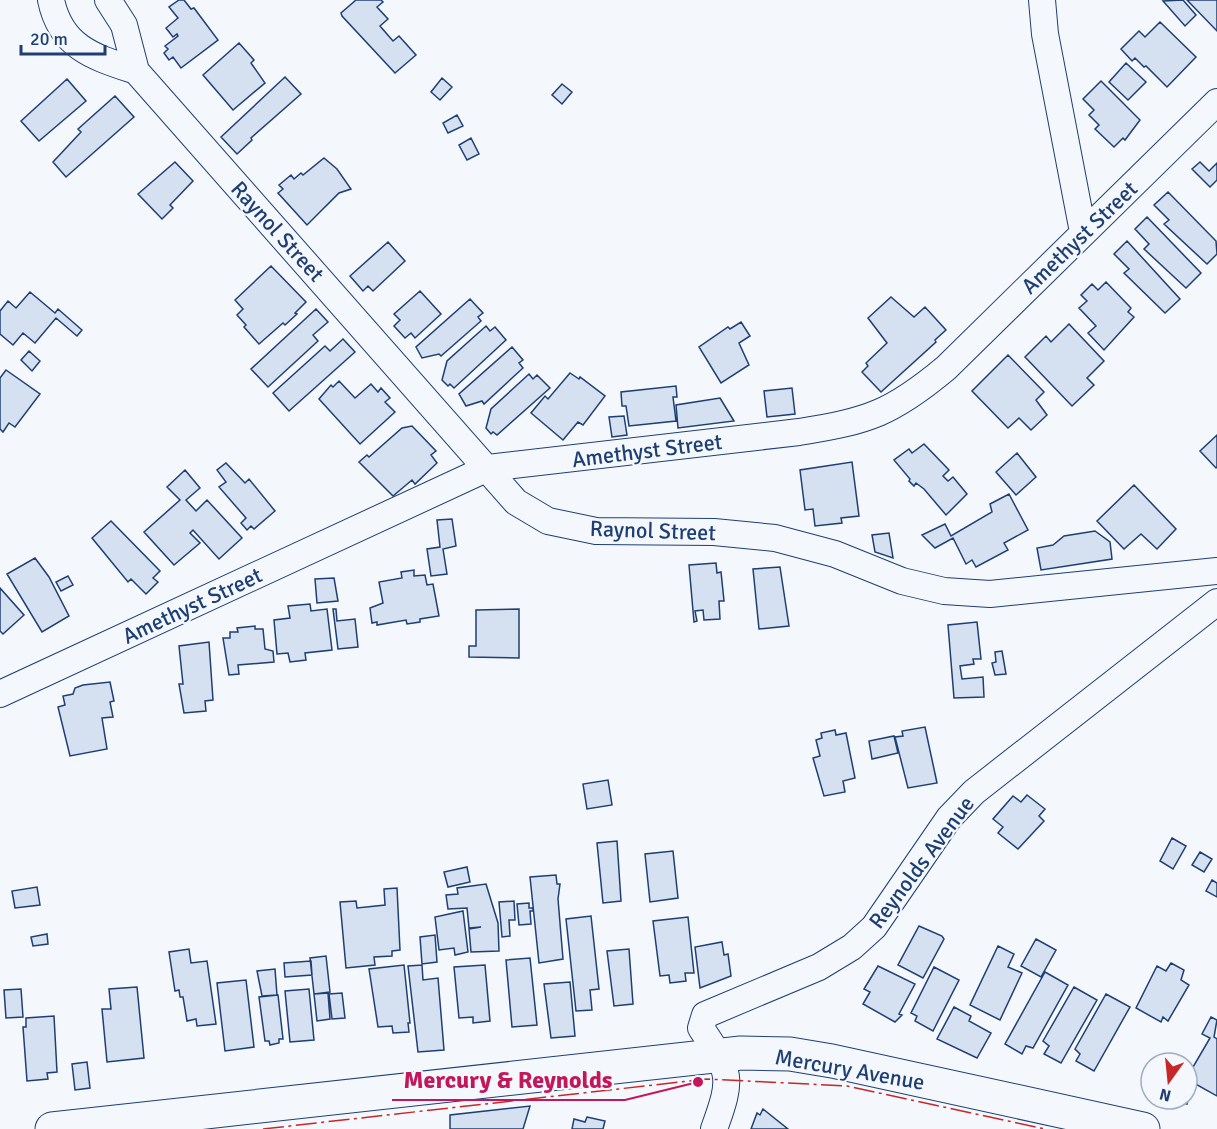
<svg xmlns="http://www.w3.org/2000/svg" width="1217" height="1129" viewBox="0 0 1217 1129" font-family="Signika,sans-serif">
<style>
.building{fill:#d5e0f0;stroke:#1d3f73;stroke-width:1.5}
.lines{fill:none;stroke-linecap:round;stroke-linejoin:round}
.street-casing{stroke:#1d3f73;stroke-width:28}
.secondary-casing{stroke:#1d3f73;stroke-width:35}
.street{stroke:#f4f7fb;stroke-width:26}
.secondary{stroke:#f4f7fb;stroke-width:33}
.power{stroke:#c62828;stroke-width:1.5;stroke-dasharray:21 4.5 3 4.5;stroke-linecap:butt}
.labels{text-anchor:middle;stroke-width:4.5;stroke-linejoin:round;paint-order:stroke}
.street-label{font-size:22px;fill:#1d3f73;stroke:#f4f7fb}
.leader{fill:none;stroke:#c2185b;stroke-width:2}
.callout-dot{fill:#c2185b;stroke:#f4f7fb;stroke-width:2}
.callout-label{font-size:24px;text-anchor:middle;font-weight:bold;fill:#c2185b;stroke:#f4f7fb;stroke-width:4.5;stroke-linejoin:round;paint-order:stroke}
</style>
<rect width="100%" height="100%" fill="#f4f7fb"/>
<path class="building" d="M179 0H184L191 9 194 8 218 40 181 68 173 57 169 60 164 53 168 49 165 46 178 36 177 34 173 37 166 28 178 18 169 7Z
M356 0H381L383 2 377 7 388 19 380 26 393 41 399 36 416 55 395 73 342 16 341 13Z
M1183 0 1196 15 1185 26 1163 1Z
M1187 0H1217V31Z
M1160 22 1196 57 1167 87 1146 66 1144 67 1135 58 1132 61 1121 49 1139 31 1145 37Z
M239 43 254 60 251 63 265 83 233 110 203 75Z
M1126 63 1146 82 1128 100 1109 82Z
M285 77 301 94 251 138 252 140 237 154 221 137Z
M442 78 452 87 440 100 431 92Z
M67 79 86 101 39 141 21 121Z
M1101 81 1140 120 1125 140 1123 138 1114 147 1095 129 1099 125 1089 115 1094 110 1083 99Z
M562 84 572 92 562 104 552 95Z
M115 96 134 117 66 177 53 162 81 132 78 129Z
M457 115 463 126 448 133 443 123Z
M471 138 479 154 467 160 459 145Z
M324 158 337 169 351 189 339 193 307 225 278 193 283 189 279 185 291 175 294 179 301 173 303 175Z
M175 162 193 181 170 205 173 208 162 219 138 194Z
M1200 162 1209 171 1217 163V180L1210 187 1192 169Z
M1168 192 1216 241 1217 254 1207 264 1164 224 1169 220 1154 205Z
M1147 217 1201 273 1186 288 1144 249 1149 244 1135 229Z
M1127 241 1180 299 1165 313 1124 273 1129 269 1114 254Z
M388 242 405 261 373 291 368 286 363 291 350 276Z
M271 266 306 302 295 313 297 314 285 325 283 323 259 344 244 327 246 325 237 315 243 309 235 300Z
M1106 282 1131 308 1128 312 1134 317 1104 350 1088 333 1096 326 1079 308 1087 301 1081 295 1092 284 1098 290Z
M420 291 441 314 415 338 411 333 405 338 394 326 400 320 394 314Z
M30 292 55 313 58 309 82 330 77 336 56 318 35 343 23 333 13 345 0 334V311L8 301 16 308Z
M891 297 914 317 925 307 946 330 935 340 936 342 881 392 862 372 868 366 866 363 887 343 868 318Z
M470 299 483 313 478 317 481 321 441 356 439 354 422 358 416 347Z
M316 309 328 322 313 335 318 341 268 387 251 369Z
M741 322 750 336 739 343 749 365 721 383 699 347 728 327 730 329Z
M1069 324 1104 361 1087 378 1094 385 1072 406 1025 357 1046 336 1051 342Z
M486 326 490 331 495 327 506 340 454 388 450 384 448 386 442 380 447 361Z
M343 339 355 352 289 411 273 393 325 346 330 351Z
M512 347 523 360 519 363 523 368 484 404 482 401 466 406 459 394Z
M29 351 40 361 32 371 21 360Z
M1008 355 1044 392 1036 400 1047 415 1031 430 1019 418 1008 428 972 391Z
M6 370 40 394 15 427 9 423 3 432 0 429V378Z
M570 373 579 379 580 377 605 396 583 425 578 422 563 440 531 413 545 396 548 399Z
M529 374 533 379 537 375 550 388 497 435 493 432 491 434 486 428 491 409Z
M339 381 355 398 371 384 378 392 381 388 390 398 385 402 395 412 360 444 319 399 331 385 333 387Z
M676 386 677 397H673L676 421 629 426 626 406H622L621 392Z
M792 388 795 414 767 417 764 391Z
M720 398 734 421 678 428 676 405Z
M624 416 627 435 612 437 609 417Z
M412 426 436 451 431 455 437 463 415 484 412 480 393 496 359 462 367 455 369 457 402 428Z
M1217 435V467L1216 468 1200 451Z
M924 444 949 470 943 476 948 481 953 477 967 494 946 515 924 489 916 483 914 486 909 481 910 479 894 460 909 449 912 453Z
M1017 453 1036 477 1016 495 996 472Z
M852 462 859 516 841 518 842 523 815 526 813 509 805 510 800 470Z
M226 463 245 483 249 479 275 511 254 529 251 526 247 530 241 523 246 518 219 487 226 482 217 470Z
M185 470 200 488 186 500 196 511 207 500 242 538 219 559 193 530 190 533 200 543 174 565 144 532 180 500 167 487Z
M1134 485 1176 529 1157 549 1141 534 1124 549 1097 521Z
M1009 494 1028 530 1004 543 1008 550 976 567 972 560 966 564 953 538 935 548 922 535 945 524 951 536 992 512 990 504Z
M452 519 456 546 443 549 447 574 431 576 427 549 440 547 437 520Z
M111 521 160 571 153 578 158 582 146 594 131 579 128 582 92 538Z
M1095 531 1110 542 1112 559 1041 570 1037 548 1053 545 1064 536Z
M889 533 893 558 875 552 872 535Z
M35 558 49 577 69 616 42 632 7 574Z
M716 563 717 573 721 572 724 601H719L720 619 704 620 703 610 695 611 697 621 694 622 689 565Z
M780 567 789 626 759 629 753 569Z
M414 570V576L425 575 427 585 433 584 439 616 420 619V622L407 624 406 620 377 625V622L372 623 370 608 383 603 379 582 402 578 401 572Z
M68 576 73 585 61 591 56 582Z
M334 578 338 601 317 603 315 579Z
M0 588 24 615 3 634 0 631Z
M310 604 311 611 327 609 332 650 305 653 306 660 290 662 288 653 277 654 274 620 290 618 288 606Z
M333 609H336L337 621 355 619 358 647 338 649Z
M519 609V658L469 657V646H476V610Z
M977 622 981 659H973L974 664 960 666 962 679 983 677 984 697 954 698 948 625Z
M255 626V629H263L265 649 273 651 274 662 238 665 239 674 229 675 223 638H230V632H238L237 628Z
M209 642 213 700 205 701 206 711 184 713 179 684H183L179 646Z
M1002 651 1006 674 995 675 992 663 996 662 995 652Z
M110 682 114 701 110 702 113 717 102 718 107 749 70 756 58 707 65 705 63 696 73 694 75 688 83 685Z
M925 727 937 783 908 788 895 737 903 736 902 731Z
M835 730 836 735 846 733 855 778 843 781 845 792 824 796 813 758 820 756 816 740 822 738 821 733Z
M894 736 898 753 872 759 869 741Z
M608 780 612 805 587 809 583 784Z
M1027 795 1045 809 1039 816 1044 821 1018 849 998 833 1003 827 993 819 1013 796 1021 802Z
M1172 838 1186 846 1173 869 1160 861Z
M617 841 621 901 603 903 597 843Z
M673 851 678 898 650 902 645 854Z
M1200 852 1212 859 1204 872 1192 865Z
M467 867 470 882 448 887 444 872Z
M556 875 557 884H560L558 899 563 959 539 963 530 877Z
M1212 880 1217 883V897L1206 891Z
M486 884 498 923 499 951 471 952 469 929 481 927 469 928 467 908 448 909 446 895 458 894 457 888Z
M37 887 40 905 15 908 12 891Z
M397 888 400 950 392 951V956L374 957 375 965 346 968 340 902 356 901 357 908 385 905 384 889Z
M514 901 515 920H509L510 936 502 937 499 902Z
M529 903V908H533V911H530L531 924 519 925 517 904Z
M463 911 468 952 455 955 454 948 439 950 435 917Z
M591 916 599 989 590 990 592 1010 576 1011 566 919Z
M688 917 694 973H685L686 981 670 983 669 975 660 976 653 921Z
M919 926 942 936 944 939 923 978 898 965Z
M47 934 48 944 33 946 31 937Z
M435 935 437 962 422 964 420 937Z
M1036 939 1056 950 1041 977 1021 966Z
M722 942 724 955 728 954 731 976 700 988 695 947Z
M998 946 1014 954 1008 967 1022 973 1000 1020 970 1005Z
M189 949 191 963 207 961 216 1024 197 1026 196 1019 187 1021 183 997H180L179 990 175 991 169 952Z
M629 949 633 1004 614 1006 607 951Z
M326 956 330 992 314 994 310 958Z
M530 958 537 1025 512 1027 506 960Z
M311 961 312 975 285 977 284 963Z
M1171 963 1184 970 1181 980 1189 985 1168 1021 1163 1017 1161 1022 1136 1008 1157 966 1166 971Z
M404 965 410 1023H408L409 1032 393 1033 392 1026 378 1027 369 969Z
M422 965 423 980 438 978 444 1050 418 1052 408 966Z
M485 965 490 1021 473 1023V1017L459 1018 454 967Z
M878 966 915 984 899 1014 902 1015 895 1022 863 1004 870 992 864 989Z
M934 967 959 980 933 1031 915 1021 917 1016 911 1013Z
M275 969 277 995 262 996 257 971Z
M1045 972 1068 985 1033 1048 1026 1046 1022 1054 1005 1044Z
M246 980 254 1047 225 1051 217 983Z
M570 982 575 1036 551 1038 544 984Z
M137 987 144 1058 107 1062 102 1009H111L109 989Z
M1074 987 1097 1000 1061 1063 1044 1054 1049 1046 1043 1041Z
M21 989 23 1017 6 1018 4 990Z
M309 989 314 1040 290 1042 285 991Z
M328 993 330 1019 317 1021 314 994Z
M342 993 345 1018 332 1019 329 994Z
M1106 994 1130 1007 1094 1071 1076 1061 1080 1054 1075 1049Z
M278 995 283 1039H279V1043L270 1045 269 1041H265L259 997Z
M954 1007 971 1016 969 1021 991 1033 977 1058 937 1039Z
M54 1016 57 1072 47 1073 48 1079 27 1081 23 1027H26V1018Z
M1211 1017 1217 1020 1214 1037 1217 1039V1096L1192 1082 1187 1104 1166 1099H1187V1073L1189 1074 1210 1038 1202 1034Z
M87 1062 90 1088 75 1090 72 1064Z
M530 1106 523 1129H450V1115Z
M763 1109 788 1129H751L757 1113 760 1115Z
M587 1117 605 1121 603 1129H572L574 1119 585 1122Z"/>
<g class="lines">
<defs>
<path id="street" d="M51 0C61 48 94 57 136 71
M108 0 124 25 136 71 516 502 548 521 596 531 714 532 775 538 835 554 902 581 944 591 990 594 1217 571
M1042 0 1045 34 1083 232
M0 694 488 468 799 432C869 421 892 413 946 368L1217 102
M714 1129C733 1077 731 1073 701 1028L705 1015 819 967 852 947 874 927 949 818 974 792 1217 602"/>
<path id="secondary" d="M52 1129 741 1053 790 1054 832 1061 1143 1129"/>
</defs>
<use href="#street" class="street-casing"/>
<use href="#secondary" class="secondary-casing"/>
<use href="#street" class="street"/>
<use href="#secondary" class="secondary"/>
<path class="power" d="M263 1129 707 1079 847 1086 1045 1129"/>
</g>
<g class="labels">
<g class="street-label">
<text transform="translate(278 231) rotate(48)" y="8">Raynol Street</text>
<text transform="translate(1079 237) rotate(-44)" y="8">Amethyst Street</text>
<text transform="translate(647 450) rotate(-7)" y="8">Amethyst Street</text>
<text transform="translate(653 530) rotate(2)" y="8">Raynol Street</text>
<text transform="translate(192 605) rotate(-25)" y="8">Amethyst Street</text>
<text transform="translate(921 862) rotate(-53)" y="8">Reynolds Avenue</text>
<text transform="translate(850 1069) rotate(10)" y="8">Mercury Avenue</text>
</g>
</g>
<path class="leader" d="M698 1082L625 1100H392"/>
<circle class="callout-dot" cx="698" cy="1082" r="6"/>
<g class="callout-label">
<text x="508" y="1088">Mercury &amp; Reynolds</text>
</g>
<g transform="translate(1169 1081) rotate(195)"><circle r="28" fill="#f4f7fb" stroke="#9eadc5" stroke-width="1.5"/>
<path d="M0-4.5L10 22L0 15L-10 22Z" fill="#c62828"/>
<text y="-9" font-size="16" font-weight="bold" text-anchor="middle" fill="#1d3f73">N</text>
</g>
<path d="M21 45v9h84v-9" fill="none" stroke="#1d3f73" stroke-width="3"/>
<text x="30" y="45" font-size="18" fill="#1d3f73" stroke="#f4f7fb" stroke-width="4.5" paint-order="stroke">20 m</text>
</svg>
